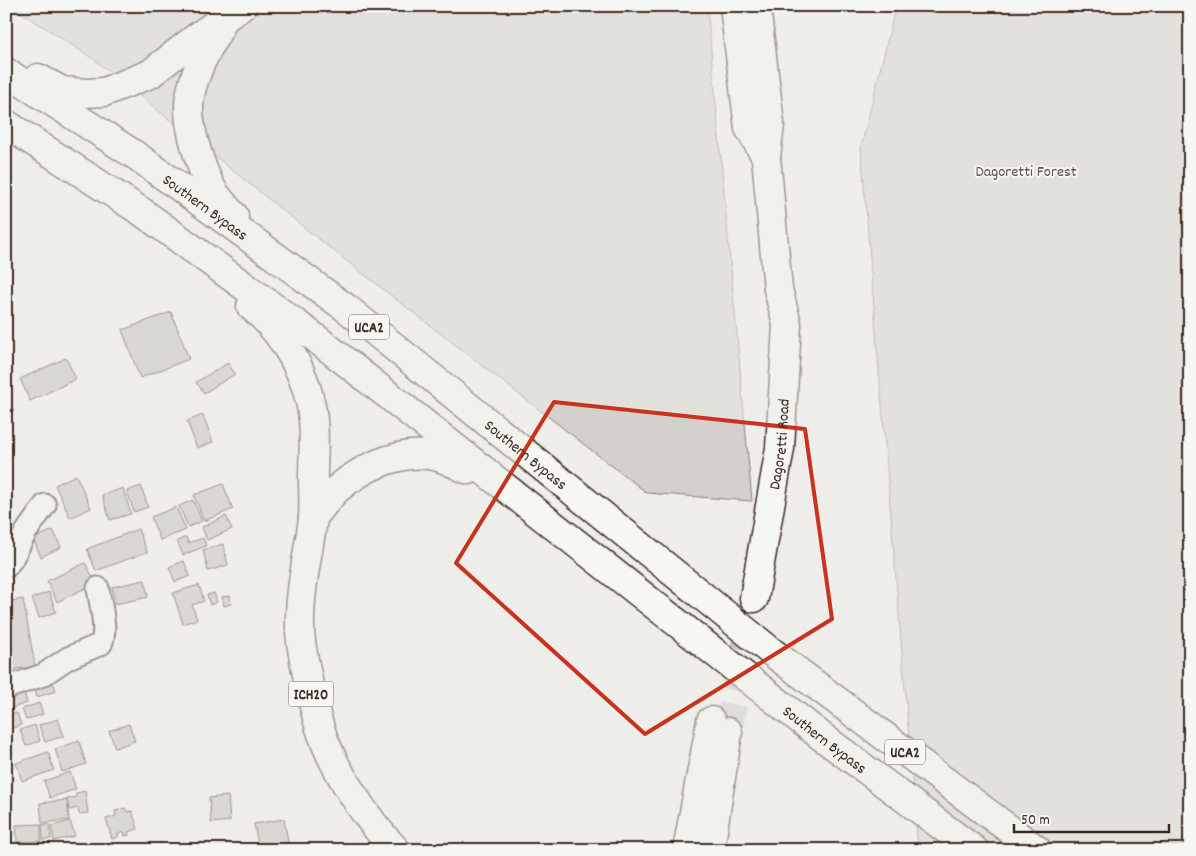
<svg xmlns="http://www.w3.org/2000/svg" width="1196" height="856" viewBox="0 0 1196 856" font-family="Dekko,sans-serif">
<style>
.green{fill:#d4d1cc;stroke:#887e75}
.building{fill:#c2bdb7;stroke:#3b2a1e}
.lines{fill:none;stroke-linecap:round;stroke-linejoin:round}
.secondary-tunnel{stroke:#cbc7c1;stroke-width:28;stroke-dasharray:28 14;stroke-linecap:butt}
.minor-casing{stroke:#3b2a1e;stroke-width:25}
.secondary-casing{stroke:#3b2a1e;stroke-width:31}
.trunk-casing{stroke:#3b2a1e;stroke-width:31}
.minor{stroke:#f6f6f2;stroke-width:21}
.secondary{stroke:#f6f6f2;stroke-width:28}
.trunk{stroke:#f6f6f2;stroke-width:28}
.marked{fill:none;stroke:#c8321e;stroke-width:4;stroke-linejoin:round}
.labels{text-anchor:middle;stroke-width:4;stroke-linejoin:round;paint-order:stroke}
.shield{fill:#f6f6f2;stroke:#73675e;stroke-width:1}
.shield-label{font-size:15px;font-weight:bold;fill:#3b2a1e}
.park-label{font-size:16px;fill:#61544a;stroke:#f6f6f2}
.street-label{font-size:16px;fill:#3b2a1e;stroke:#f6f6f2}
</style>
<rect width="100%" height="100%" fill="#efeeea"/>
<filter id="ink" filterUnits="userSpaceOnUse"><feTurbulence type="fractalNoise" baseFrequency=".02" numOctaves="2"/><feDisplacementMap in="SourceGraphic" scale="10" xChannelSelector="R" yChannelSelector="G"/><feConvolveMatrix kernelMatrix="1 2 1 2 8 2 1 2 1" color-interpolation-filters="sRGB"/></filter>
<g filter="url(#ink)">
<path class="green" d="M11 6H707L752 501 647 493 326 245 95 60Z
M896 6H1190V850H918L861 147Z"/>
<path class="building" d="M171 312 189 359 140 378 122 330Z
M66 358 76 379 30 401 20 379Z
M228 363 235 374 204 393 196 382Z
M6 398 14 410 6 415Z
M203 415 213 442 197 448 187 421Z
M76 475 91 508 70 518 55 485Z
M223 484 233 509 204 521 194 495Z
M141 486 148 507 134 512 127 491Z
M123 488 131 514 110 520 102 495Z
M193 500 202 521 188 527 179 506Z
M176 507 186 530 160 540 151 517Z
M226 516 232 529 207 540 202 527Z
M138 529 147 552 96 571 87 549Z
M53 530 61 547 41 557 33 539Z
M186 537 188 543 203 538 206 546 183 555 177 541Z
M223 544 228 565 208 571 203 550Z
M184 561 190 576 175 582 169 567Z
M85 563 96 583 57 602 47 581Z
M145 580 148 597 115 604 112 587Z
M199 585 204 601 192 605 197 619 183 624 173 593Z
M49 592 56 612 39 618 32 598Z
M214 593 217 602 210 605 207 595Z
M230 596 231 604 224 606 222 597Z
M23 599 35 666 6 671V602Z
M51 676 56 691 37 697 33 682Z
M22 685 27 703 6 710V691Z
M39 703 43 714 26 720 22 709Z
M17 713 21 725 7 730 6 716Z
M58 719 64 736 45 742 39 725Z
M129 724 135 741 115 748 109 731Z
M35 725 40 741 26 746 20 730Z
M6 734 13 753 6 755Z
M79 741 86 764 62 772 55 749Z
M48 752 54 770 22 781 16 763Z
M70 772 76 789 50 798 44 781Z
M85 791 88 813 79 814 78 808 69 810 67 799 76 797V793Z
M228 796 230 821 211 823 209 798Z
M67 800 69 820 42 823 40 803Z
M125 808 127 812 132 811 138 829 128 832 129 835 125 836 124 832 118 834V837L112 839 106 819 116 816 115 811Z
M284 819 289 847 278 850H259L254 824Z
M70 821 75 836 54 841 51 826Z
M41 824V841L17 842 16 825Z
M49 824 51 839 43 840 42 825Z
M19 844 20 850H6V845Z
M29 844 30 850H21L20 845Z
M123 845 124 850H107L106 847Z"/>
<g class="lines">
<path class="secondary-tunnel" d="M728 732 754 598"/>
<defs>
<path id="minor" d="M6 567 12 559 26 532 45 505
M6 688 43 675 68 658 101 644C108 629 100 604 98 588"/>
<g id="secondary">
<path d="M734 6 749 128 766 157"/>
<path id="s1" d="M754 598 780 448 787 324 778 289 766 157 770 124 756 6"/>
<path d="M687 850 711 721"/>
<path d="M710 850 728 732"/>
</g>
<g id="trunk">
<path d="M221 25C208 48 195 70 190 96 185 122 200 166 212 189 218 199 227 208 234 216"/>
<path id="s2" d="M6 72 138 157 346 308 773 653 1037 850"/>
<path d="M38 78 62 91 85 93 104 92 150 74 197 37 242 6"/>
<path id="s3" d="M6 124 142 212 313 336 821 736 974 850"/>
<path d="M251 306C284 333 309 377 313 420 315 439 313 458 313 477 313 491 314 505 313 519 308 555 299 591 300 628 300 645 305 663 308 680 312 696 315 713 320 728 332 767 367 821 396 850"/>
<path d="M313 517C321 508 328 498 336 490 360 469 396 451 429 455 442 456 456 465 469 470"/>
</g>
</defs>
<use href="#minor" class="minor-casing"/>
<use href="#secondary" class="secondary-casing"/>
<use href="#trunk" class="trunk-casing"/>
<use href="#minor" class="minor"/>
<use href="#secondary" class="secondary"/>
<use href="#trunk" class="trunk"/>
</g>
</g>
<path d="M0 0H1196V856H0ZM554 402 805 429 832 619 645 734 456 563Z" fill="#efeeea" fill-opacity=".55" fill-rule="evenodd"/>
<path class="marked" d="M554 402 805 429 832 619 645 734 456 563Z"/>
<g class="labels">
<g class="shield">
<rect x="349" y="314.5" width="40" height="25" rx="4"/>
<rect x="288.5" y="681.5" width="45" height="25" rx="4"/>
<rect x="885" y="739.5" width="40" height="25" rx="4"/>
</g>
<g class="shield-label">
<text x="369" y="332">UCA2</text>
<text x="311" y="699">ICH20</text>
<text x="905" y="757">UCA2</text>
</g>
<g class="park-label">
<text x="1026" y="176">Dagoretti Forest</text>
</g>
<g class="street-label">
<text dy="6" stroke="none"><textPath href="#s2" startOffset="241">Southern Bypass</textPath></text>
<text dy="6" stroke="none"><textPath href="#s1" startOffset="156">Dagoretti Road</textPath></text>
<text dy="6" stroke="none"><textPath href="#s2" startOffset="646">Southern Bypass</textPath></text>
<text dy="6" stroke="none"><textPath href="#s3" startOffset="1025">Southern Bypass</textPath></text>
</g>
</g>
<rect width="1196" height="856" fill="none" stroke="#f6f6f2" stroke-width="25"/>
<rect x="12" y="12" width="1171" height="831" fill="none" stroke="#3b2a1e" stroke-width="2" filter="url(#ink)"/>
<path d="M1014 824v8h155v-8" fill="none" stroke="#3b2a1e" stroke-width="2.5"/>
<text x="1021" y="824" font-size="15" fill="#3b2a1e" stroke="#f6f6f2" stroke-width="4" paint-order="stroke">50 m</text>
</svg>
